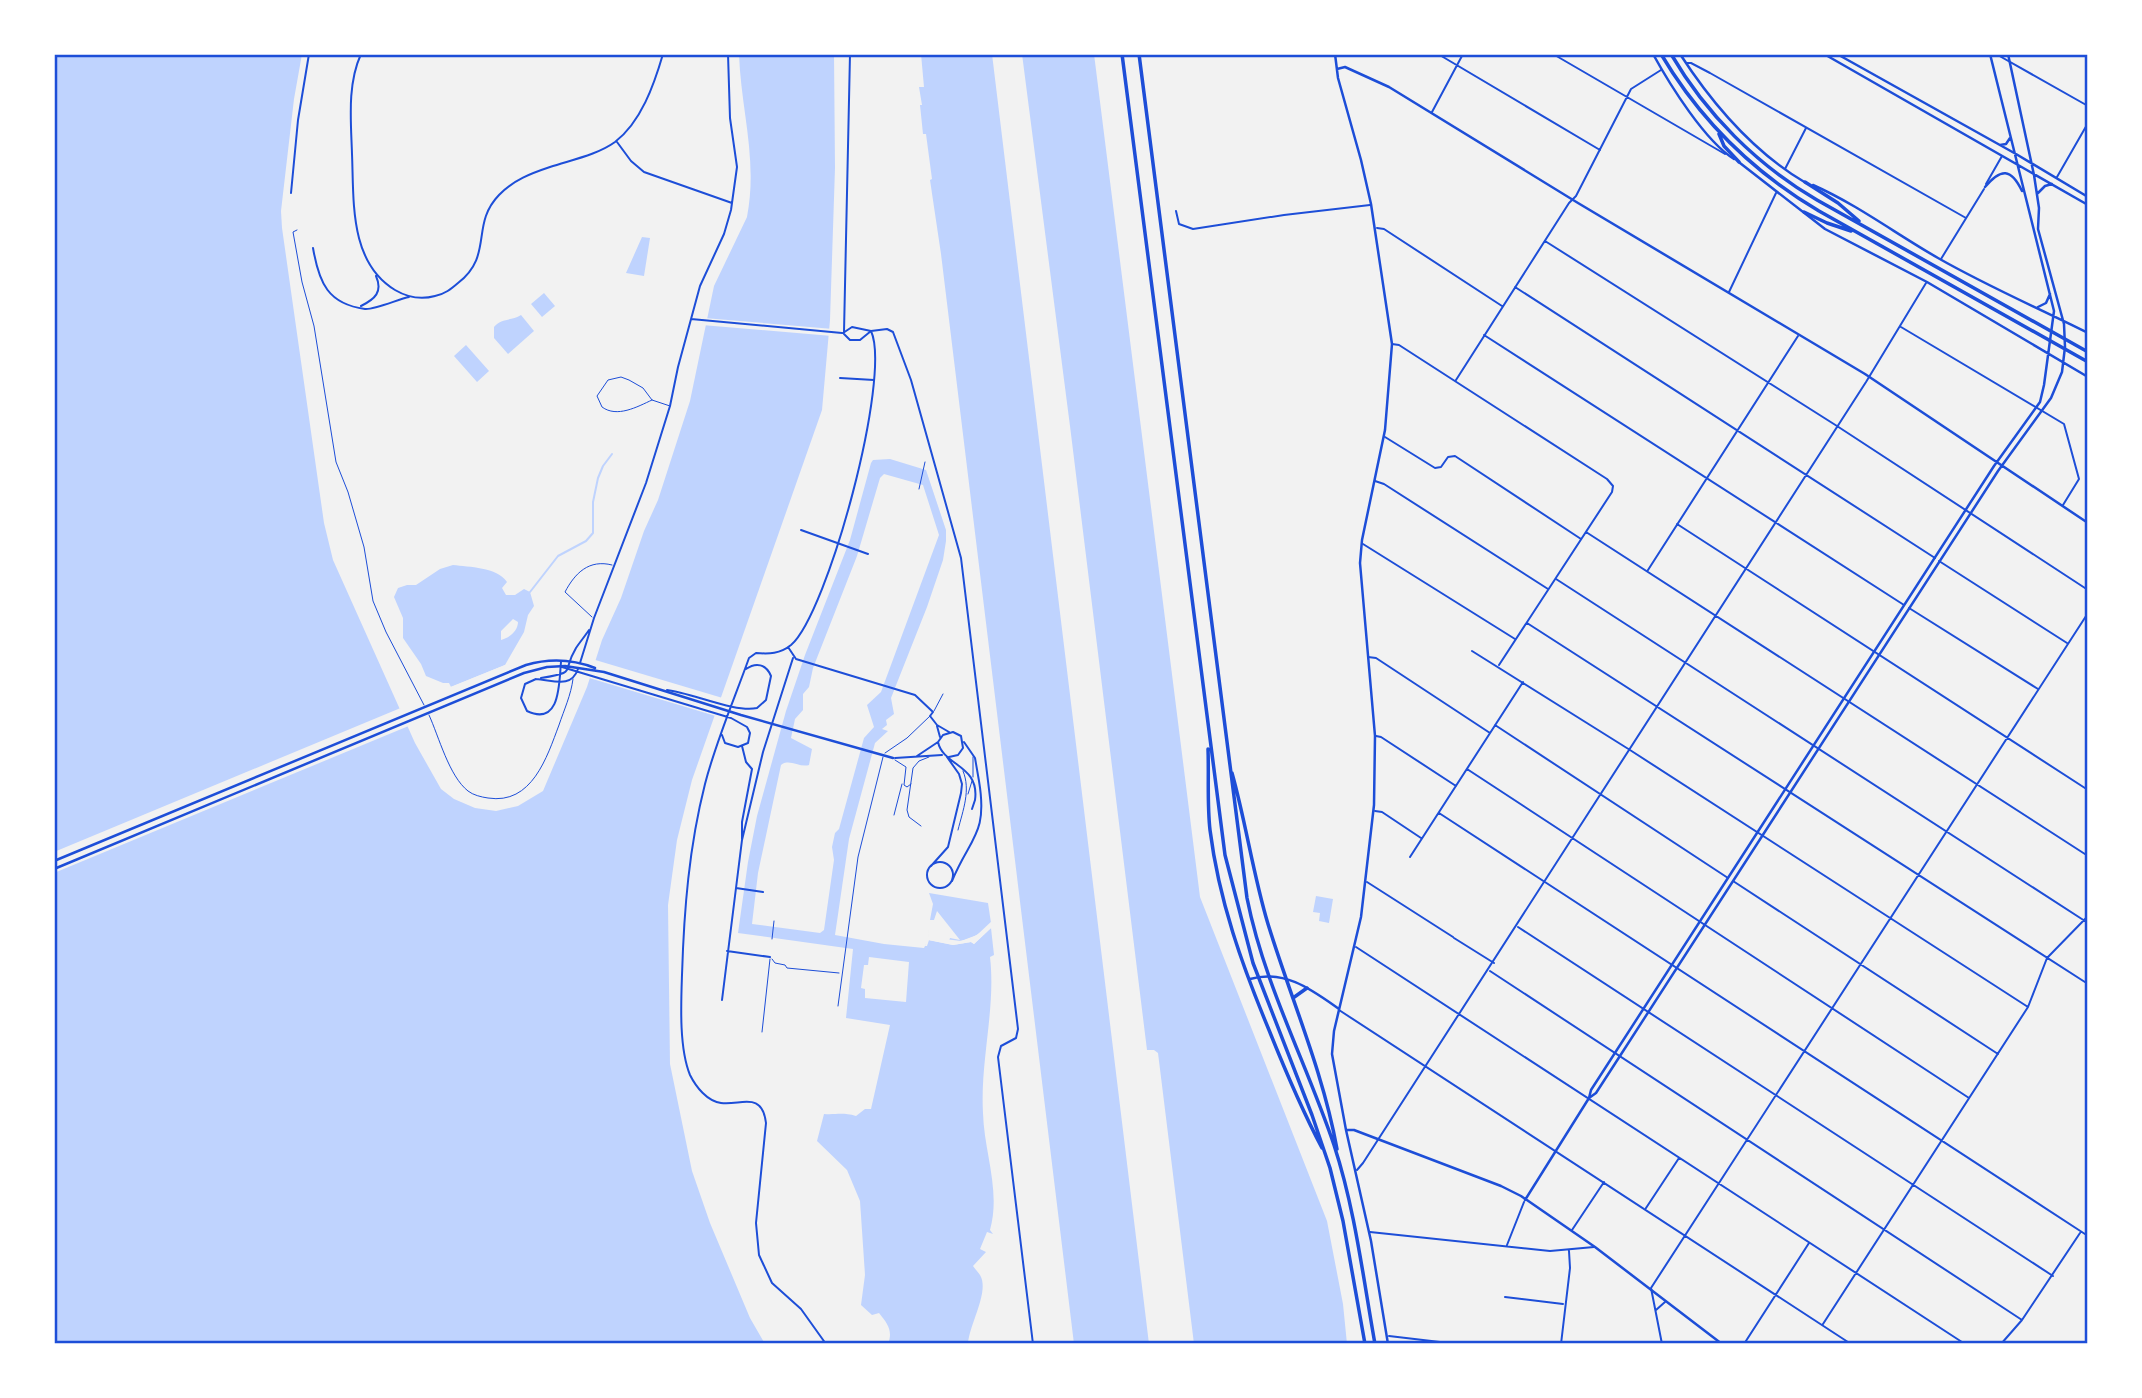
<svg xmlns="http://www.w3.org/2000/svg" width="2142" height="1398" viewBox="0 0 2142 1398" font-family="Literata,serif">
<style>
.water{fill:#bfd3fe;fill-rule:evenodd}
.pier{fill:#f2f2f2}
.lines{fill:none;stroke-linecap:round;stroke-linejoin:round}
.stream{stroke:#bfd3fe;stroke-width:2}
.service{stroke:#1d4ed8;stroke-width:1}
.pedestrian{stroke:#1d4ed8;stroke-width:2}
.minor{stroke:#1d4ed8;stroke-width:2}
.tertiary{stroke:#1d4ed8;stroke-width:2.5}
.trunk{stroke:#1d4ed8;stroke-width:3.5}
.motorway{stroke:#1d4ed8;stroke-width:3.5}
.neatline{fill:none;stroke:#1d4ed8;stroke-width:2.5}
</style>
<rect width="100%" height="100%" fill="#f2f2f2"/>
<path class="water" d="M54 54H302L294 99 281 211 282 228 324 523 333 560 415 743 441 789 454 799 475 808 496 811 518 806 543 791 587 687 602 640 621 598 644 531 658 500 690 401 714 286 747 217C758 159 741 111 739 54H834L835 168 830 320 822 410 692 780 677 840 668 905 670 1064 692 1171 710 1223 750 1318 765 1344H54Z
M921 54H992L1149 1344H1074L941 254 930 180 932 179 926 134H923L920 105H922L919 87H924Z
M1022 54H1094L1200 897 1327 1221 1343 1304 1347 1344H1194L1158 1053 1154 1050H1147L1070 426Z
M642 237 650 238 644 276 626 273Z
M544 293 555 306 542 317 531 304Z
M521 315 534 331 508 354 494 338V327C501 318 512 321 521 315Z
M466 345 489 371 477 382 454 356Z
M890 459 926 470 946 530V541L943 560 927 607 891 698 894 714 886 720 887 725 882 729 888 731 875 743 849 839 835 935 884 944 924 948 928 940 953 945 971 942 974 944 991 928 994 955 990 957C996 1008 980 1061 983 1113 984 1152 1001 1191 990 1230L993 1234 987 1232 980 1249 986 1252 973 1266C975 1269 978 1272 980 1275 990 1291 969 1325 968 1344H888C893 1331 888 1324 879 1313L872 1315 861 1305 865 1275 860 1201 847 1170 817 1141 824 1114C836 1115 842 1112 856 1116L865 1109H871L890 1025 846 1018 853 949 738 933 748 862 757 816 786 711 805 655 850 540 871 463 873 460ZM884 474 923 485 939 535 881 692 867 705 874 727 864 738 839 829 835 833 832 847 834 860 824 930 820 933 752 924 758 873 781 765C789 758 800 768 809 765L812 749 791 738 795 719 803 710V694L809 687 813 668 857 556 880 478ZM869 957 909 962 906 1002 865 998V989L861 988 864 965H868Z
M453 565C469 567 497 567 507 582L502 588 506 595H515L524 589 530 592 534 606 528 615 524 632 505 665 451 687 449 683H443L426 676 421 664 403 638V618L394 597 398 588 407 585H416L440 569ZM513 619 518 622C518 631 509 638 501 640V631Z
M929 893 988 903 991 923C980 935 966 943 949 941L950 938 960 940 937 911 934 920H930L933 904Z
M1316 896 1333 899 1329 923 1319 921 1320 913 1313 912Z"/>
<path class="pier" d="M704 318 833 329 832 336 702 325Z
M592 659 726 699 719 717 586 677Z
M510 663 507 668 452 690 448 688Z
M403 707 411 725 54 873V852Z
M994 919 991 928 974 944 971 942 953 945 929 940 927 946H925L928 930 929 937 961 941 977 935Z"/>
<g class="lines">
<path class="stream" d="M530 592 558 556 586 541 593 533V502L598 478 603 466 612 454"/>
<path class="service" d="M297 230 293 232 302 282 314 326 336 462 348 492 364 547 373 601 386 632 424 705
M652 400C637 407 617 418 602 407L597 396 608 380 621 377 629 380 643 388 652 400 670 406
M919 489 925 462
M592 617 565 592C575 573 589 559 612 565
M934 711 943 694
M429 715C439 737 449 776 468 791 473 795 481 797 488 798 532 805 547 757 559 725 564 710 571 695 573 679
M885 753 907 738 930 716
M973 757V777
M895 760 906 767 904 785 907 787 911 784
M968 794 972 781
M894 815 902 784
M921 826 909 817 907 810 913 768 919 761 929 757
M958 830C963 810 971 790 963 771
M772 939 774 921
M772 959 775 963 785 965 787 968 839 973
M838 1006 858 857 883 757
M762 1032 770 959"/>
<path class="pedestrian" d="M840 378 874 380
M801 530 868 554
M742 839V822L752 769 746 762 742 746
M736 888 763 892
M1454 938 1494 963
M727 951 770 957
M722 1000 742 840 763 752 793 658"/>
<path class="minor" d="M361 54C347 85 351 121 352 154 354 201 349 262 395 290 407 297 421 300 435 296 445 294 451 289 458 283 494 255 470 225 499 195 513 180 532 173 550 167 571 160 597 155 615 142 641 122 654 85 663 54
M1438 54 1600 150
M1553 54 1725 154
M1996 54 2088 106
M1687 63H1691L1710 73 1966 218
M1432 112 1463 54
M617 142 631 161 644 172 732 203
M1785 169 1806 128
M2057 177 2088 123
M1986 184 2002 156
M291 193 298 120 309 54
M1176 211 1179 224 1193 229 1284 215 1370 205
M1377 228 1384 229 1502 306
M1545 241 1837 426 2088 590
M313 248C319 283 328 304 365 309 374 310 399 299 409 297
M1941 259 1984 189
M1515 287 1935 558
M1729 292 1776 193
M361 306C375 299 383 292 376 276
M691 319 842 333
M1901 327 2064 424 2079 479 2063 505
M844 332 850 54
M843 333 852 327 871 331 887 329 893 332 911 380 961 558 1018 1029 1016 1038 1001 1046 998 1057 1033 1344
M844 334 850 340H860L871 331
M1484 335 1904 605
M1392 344 1399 345 1607 479 1613 486 1612 492 1499 665
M1456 380 1569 203 1576 196 1631 89 1661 70
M1385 437 1435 468 1441 467 1448 457 1455 456 1581 539
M1375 481 1384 484 1548 589
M1677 524 2088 790
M1586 532 2088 856
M1363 544 1515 639
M1939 561 2067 643
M1648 570 1798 336
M1556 579 2088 923
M1909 608 2038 689
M1527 623 2088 984
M788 647 796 659 915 695 933 712 930 716 937 725 949 732
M1472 651 1630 750 2028 1007
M1368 657 1376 658 1490 733
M580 663 594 618 646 483 670 406 678 367 700 286 724 234 731 210 737 167 730 118 728 54
M562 667 731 718 747 727 750 733 748 743 738 747 725 743 722 735
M541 678C578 672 561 673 576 648 580 642 585 636 589 630
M536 679C553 680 571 689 578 669
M536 679 525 684 521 698 527 711C561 727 559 682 561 662
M667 690C692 693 735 713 757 708L766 700 771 676C766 664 756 662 746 669
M1495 725 1728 878
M937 726 940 737
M1376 736 1381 737 1456 786
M964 742 975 758 979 781
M917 756 938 742
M949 757 958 755 963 748 961 736 953 732 943 735 938 742C943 766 980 765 975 800
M895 758 942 755
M1467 769 1969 1098
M972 809 975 800
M1375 811 1382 812 1421 838
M1439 813 2088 1236
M1410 857 1523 682
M927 875a13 13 0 1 1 26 0a13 13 0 1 1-26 0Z
M931 866 948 847 961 793 962 784 959 774 947 757
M952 881C970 837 988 835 979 781
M1733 881 1998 1054
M1367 882 1453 937
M1518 927 2053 1276
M1356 947 1965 1344
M1490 971 2022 1320
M1339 1010 1851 1344
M1357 1170 1363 1163 1866 382 1926 283
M1646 1208 1679 1158
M1572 1230 1604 1182
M1370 1232 1550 1251 1594 1247
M1507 1245 1524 1202
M1505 1297 1563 1304
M1656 1310 1665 1302
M1823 1324 2028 1007 2047 958 2088 916
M1389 1336 1457 1344
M826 1344 801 1309 772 1283 759 1255 756 1223 766 1123C762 1090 740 1106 721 1103 707 1101 696 1087 690 1075 679 1048 681 1004 682 975 684 910 689 847 705 784 716 741 734 700 749 658L756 653C769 654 780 654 791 645 828 613 892 376 871 331
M1561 1344 1570 1268 1569 1251
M1662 1344 1651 1288 2088 613
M1744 1344 1809 1243
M2001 1344 2022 1320 2080 1233"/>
<path class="tertiary" d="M1335 54 1338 78 1361 160 1371 204 1392 344 1385 430 1362 540 1360 563 1375 736 1374 805 1361 917 1334 1031 1332 1054 1346 1130 1371 1241 1388 1344
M1653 54C1670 85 1705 141 1734 159
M1680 54C1713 105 1753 152 1806 183
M1824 54 2088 205
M1837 54 2016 154 2088 197
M1337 69 1345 67 1389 87 1578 203 1865 374 2088 523
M2000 145 2006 144 2010 138
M1740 163 1825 229 1927 282 2088 377
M1813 185C1858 205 1896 234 1938 258 1987 286 2038 308 2088 333
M1985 187C2001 168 2011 168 2022 191
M2038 193 2045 186 2052 184
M2038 307 2046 303 2050 294
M54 861 526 665C550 658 572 659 595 668
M54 869 524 673 547 667 565 666 604 672 741 715 893 758
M1250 979C1285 969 1312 990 1339 1009
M1589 1098 1591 1090 1994 466 2040 402 2044 385 2054 311 1990 54
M1346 1130H1354L1501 1186 1521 1196 1595 1247 1722 1344
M1525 1200 1589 1098 1596 1093 1618 1059 1998 471 2051 398 2062 372 2065 347 2064 324 2038 229 2039 208 2034 175 2008 54"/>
<path class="trunk" d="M1661 54C1700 120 1753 172 1819 211L2088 362
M1671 54C1706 114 1757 165 1817 200L2088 352
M1719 134 1724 146 1739 162
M1805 182 1838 203 1859 221
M1804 212 1827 223 1851 231"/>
<path class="motorway" d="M1122 54 1225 855 1253 963 1312 1115 1330 1168 1343 1221 1365 1344
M1139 54 1247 898C1264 984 1306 1062 1334 1145 1355 1209 1363 1277 1375 1344
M1208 749C1209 776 1207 804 1210 830 1219 901 1242 965 1269 1030 1285 1070 1302 1110 1322 1148
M1232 773C1246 823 1253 874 1268 924 1291 999 1323 1071 1337 1149
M1293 998 1307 988"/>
</g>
<rect width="2142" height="1398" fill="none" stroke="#ffffff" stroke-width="112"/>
<rect x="56" y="56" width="2030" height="1286" class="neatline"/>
</svg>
